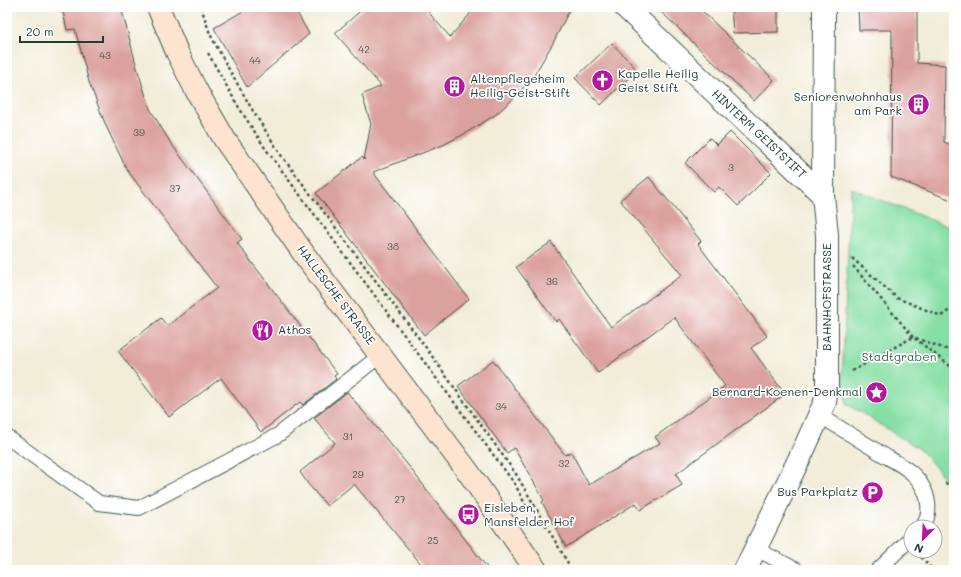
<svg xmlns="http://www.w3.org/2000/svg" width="961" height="577" viewBox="0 0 961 577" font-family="Mali,sans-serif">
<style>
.green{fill:#86dfa5;stroke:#528e6c}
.building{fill:#dba19e}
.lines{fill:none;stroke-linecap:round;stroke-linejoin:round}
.lane-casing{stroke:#3f574d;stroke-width:16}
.street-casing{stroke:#3f574d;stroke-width:24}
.secondary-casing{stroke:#3f574d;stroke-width:24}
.path{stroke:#3f574d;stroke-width:2.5;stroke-dasharray:3 3;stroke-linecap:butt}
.lane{stroke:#fff;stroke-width:14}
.street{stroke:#fff;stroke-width:22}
.secondary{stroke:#fde4d1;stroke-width:22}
.labels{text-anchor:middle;stroke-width:3.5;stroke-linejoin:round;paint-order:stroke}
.number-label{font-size:10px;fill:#4e564e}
.poi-label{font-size:12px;fill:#1f3d34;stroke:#fff;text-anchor:start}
.street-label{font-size:12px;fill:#1f3d34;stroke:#fff}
.park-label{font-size:12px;fill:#396650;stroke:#fff}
</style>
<rect width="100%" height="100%" fill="#fff"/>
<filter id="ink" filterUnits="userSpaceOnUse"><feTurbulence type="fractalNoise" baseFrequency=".025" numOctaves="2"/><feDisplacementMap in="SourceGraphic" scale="8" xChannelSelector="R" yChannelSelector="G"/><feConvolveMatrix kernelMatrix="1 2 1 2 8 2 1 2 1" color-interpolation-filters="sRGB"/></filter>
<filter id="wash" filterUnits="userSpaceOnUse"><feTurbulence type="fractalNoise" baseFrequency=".012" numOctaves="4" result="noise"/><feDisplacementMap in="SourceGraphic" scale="16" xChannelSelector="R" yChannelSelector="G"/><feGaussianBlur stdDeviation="0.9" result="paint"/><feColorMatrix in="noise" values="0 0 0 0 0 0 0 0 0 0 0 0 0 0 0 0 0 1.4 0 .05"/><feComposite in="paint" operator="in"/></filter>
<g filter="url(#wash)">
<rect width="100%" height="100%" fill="#f2edd9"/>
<path class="green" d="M851 188 954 229V489L921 450 847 404 842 378Z"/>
<g id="blocks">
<path class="building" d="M62 7H121L137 68 150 109 170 142 242 239 237 243 337 374 334 376 336 379 303 405 300 402 261 432 221 378 169 417 118 351 161 318 167 326 217 288 127 170 106 126 89 82 75 29 67 30Z
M250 7H294L309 34 247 87 214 28Z
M365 7H424L450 37 476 7H571L553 43 533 77 513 99 495 115 466 133 443 145 373 172 469 299 424 335 316 193 362 157 364 160 371 124 362 95 381 86 335 33Z
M656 7H698L774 80 754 101Z
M731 7H778V32L733 33Z
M858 7H917V63L945 65 944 142 954 146V201L891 177 892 30H859Z
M612 43 637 70 601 105 575 78Z
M730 132 771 173 738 206 719 187 714 192 685 163 710 138 717 145Z
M649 177 701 241 698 244 767 336 751 348 785 394 676 474 682 485 640 510 636 503 566 547 542 502 544 500 514 448 507 453 458 386 493 360 565 455 571 452 589 485 660 443 655 437 725 386 674 317 598 373 559 319 556 322 516 267 551 242 611 327 682 275 620 200Z
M347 392 407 464 489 570H426L354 484 327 506 308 484 300 472 335 443 314 418Z"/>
</g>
</g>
<g filter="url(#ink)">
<use href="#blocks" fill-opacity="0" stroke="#3f574d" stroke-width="1"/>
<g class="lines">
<defs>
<path id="lane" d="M819 415C840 428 861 441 882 454 895 462 913 470 921 484 929 496 932 515 922 527
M7 437 99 503 139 508 278 435 381 355
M756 549 797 570
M878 570 911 538"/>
<path id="street" d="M625 7 823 195
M745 570 804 449 825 402 827 390V235L823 195 824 7"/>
<path id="secondary" d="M158 7 177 52 196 90 225 140 306 257 469 473 536 570"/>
</defs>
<use href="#lane" class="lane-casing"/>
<use href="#street" class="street-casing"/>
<use href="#secondary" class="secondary-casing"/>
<path class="path" d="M201 7 210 34 226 64 253 111 281 155 424 345 516 474 572 570
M208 53 238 106 265 148 515 484 530 514
M852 258 897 298 941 316 954 307
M853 266 913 337 954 352
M852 371 913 337 954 369
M945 483 954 486
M921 557 933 570"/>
<use href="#lane" class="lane"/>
<use href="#street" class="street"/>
<use href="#secondary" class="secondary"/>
</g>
</g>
<defs>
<symbol id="church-disc" viewBox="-11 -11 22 22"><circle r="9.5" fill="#b5179e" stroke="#fff"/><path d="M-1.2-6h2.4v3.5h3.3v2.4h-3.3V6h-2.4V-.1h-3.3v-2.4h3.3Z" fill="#fff"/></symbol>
<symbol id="building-disc" viewBox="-11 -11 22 22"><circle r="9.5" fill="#b5179e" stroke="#fff"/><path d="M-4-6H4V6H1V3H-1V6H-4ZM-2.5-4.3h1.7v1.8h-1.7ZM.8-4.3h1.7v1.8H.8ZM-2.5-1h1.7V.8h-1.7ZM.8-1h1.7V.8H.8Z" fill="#fff"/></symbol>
<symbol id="restaurant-disc" viewBox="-11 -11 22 22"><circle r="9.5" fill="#b5179e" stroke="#fff"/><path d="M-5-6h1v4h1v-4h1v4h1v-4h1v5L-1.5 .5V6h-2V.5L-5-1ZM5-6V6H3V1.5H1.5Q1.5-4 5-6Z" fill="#fff"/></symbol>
<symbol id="sight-disc" viewBox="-11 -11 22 22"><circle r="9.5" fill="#b5179e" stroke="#fff"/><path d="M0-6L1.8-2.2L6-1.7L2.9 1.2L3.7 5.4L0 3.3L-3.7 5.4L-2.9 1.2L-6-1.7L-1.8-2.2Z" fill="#fff"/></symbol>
<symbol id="parking-disc" viewBox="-11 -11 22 22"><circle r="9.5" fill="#b5179e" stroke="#fff"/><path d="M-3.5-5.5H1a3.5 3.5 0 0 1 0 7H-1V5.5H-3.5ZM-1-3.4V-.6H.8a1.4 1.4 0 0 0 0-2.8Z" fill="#fff"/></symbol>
<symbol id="bus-disc" viewBox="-11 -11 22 22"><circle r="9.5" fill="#b5179e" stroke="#fff"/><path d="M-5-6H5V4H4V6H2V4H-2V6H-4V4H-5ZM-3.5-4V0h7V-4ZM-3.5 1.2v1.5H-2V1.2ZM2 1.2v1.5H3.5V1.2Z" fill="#fff"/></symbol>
</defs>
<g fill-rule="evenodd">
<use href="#church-disc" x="590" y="68" width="25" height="25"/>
<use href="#building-disc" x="442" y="74" width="25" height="25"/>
<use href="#building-disc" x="906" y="92" width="25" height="25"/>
<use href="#restaurant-disc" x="250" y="318" width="25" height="25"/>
<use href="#sight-disc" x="864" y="380" width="25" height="25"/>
<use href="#parking-disc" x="860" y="480" width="25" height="25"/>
<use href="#bus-disc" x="456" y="502" width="25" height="25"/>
</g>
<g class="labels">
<g class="number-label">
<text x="364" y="53">42</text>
<text x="105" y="59">43</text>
<text x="255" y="64">44</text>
<text x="139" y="136">39</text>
<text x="731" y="171">3</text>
<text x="175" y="192">37</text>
<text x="393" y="250">38</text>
<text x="552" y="285">36</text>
<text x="501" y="410">34</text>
<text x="348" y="440">31</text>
<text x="564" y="467">32</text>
<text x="358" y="478">29</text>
<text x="400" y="503">27</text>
<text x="433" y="544">25</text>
</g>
<g class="poi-label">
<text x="618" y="78">Kapelle Heilig<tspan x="618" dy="14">Geist Stift</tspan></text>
<text x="470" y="83">Altenpflegeheim<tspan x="470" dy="14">Heilig-Geist-Stift</tspan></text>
<text x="902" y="101" text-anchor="end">Seniorenwohnhaus<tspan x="902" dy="14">am Park</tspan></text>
<text x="278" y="334">Athos</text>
<text x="862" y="396" text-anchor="end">Bernard-Koenen-Denkmal</text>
<text x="858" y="496" text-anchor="end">Bus Parkplatz</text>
<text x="484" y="512">Eisleben,<tspan x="484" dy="14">Mansfelder Hof</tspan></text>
</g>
<g class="street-label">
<text transform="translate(759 134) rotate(43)" y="4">HINTERM GEISTSTIFT</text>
<text transform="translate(336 295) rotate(53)" y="4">HALLESCHE STRASSE</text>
<text transform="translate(827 297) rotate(-90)" y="4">BAHNHOFSTRASSE</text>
</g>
<g class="park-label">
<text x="899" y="361">Stadtgraben</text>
</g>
</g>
<rect width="961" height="577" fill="none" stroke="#fff" stroke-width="24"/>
<g transform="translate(923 539) rotate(204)"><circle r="19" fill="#ffffff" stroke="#a5b1ae"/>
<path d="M0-3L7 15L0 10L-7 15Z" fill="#b5179e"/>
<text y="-6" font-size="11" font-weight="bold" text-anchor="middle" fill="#1f3d34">N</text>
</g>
<path d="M20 36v6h83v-6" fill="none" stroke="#1f3d34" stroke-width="2"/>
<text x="26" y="36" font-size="12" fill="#1f3d34" stroke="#ffffff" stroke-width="3" paint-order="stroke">20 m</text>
</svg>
